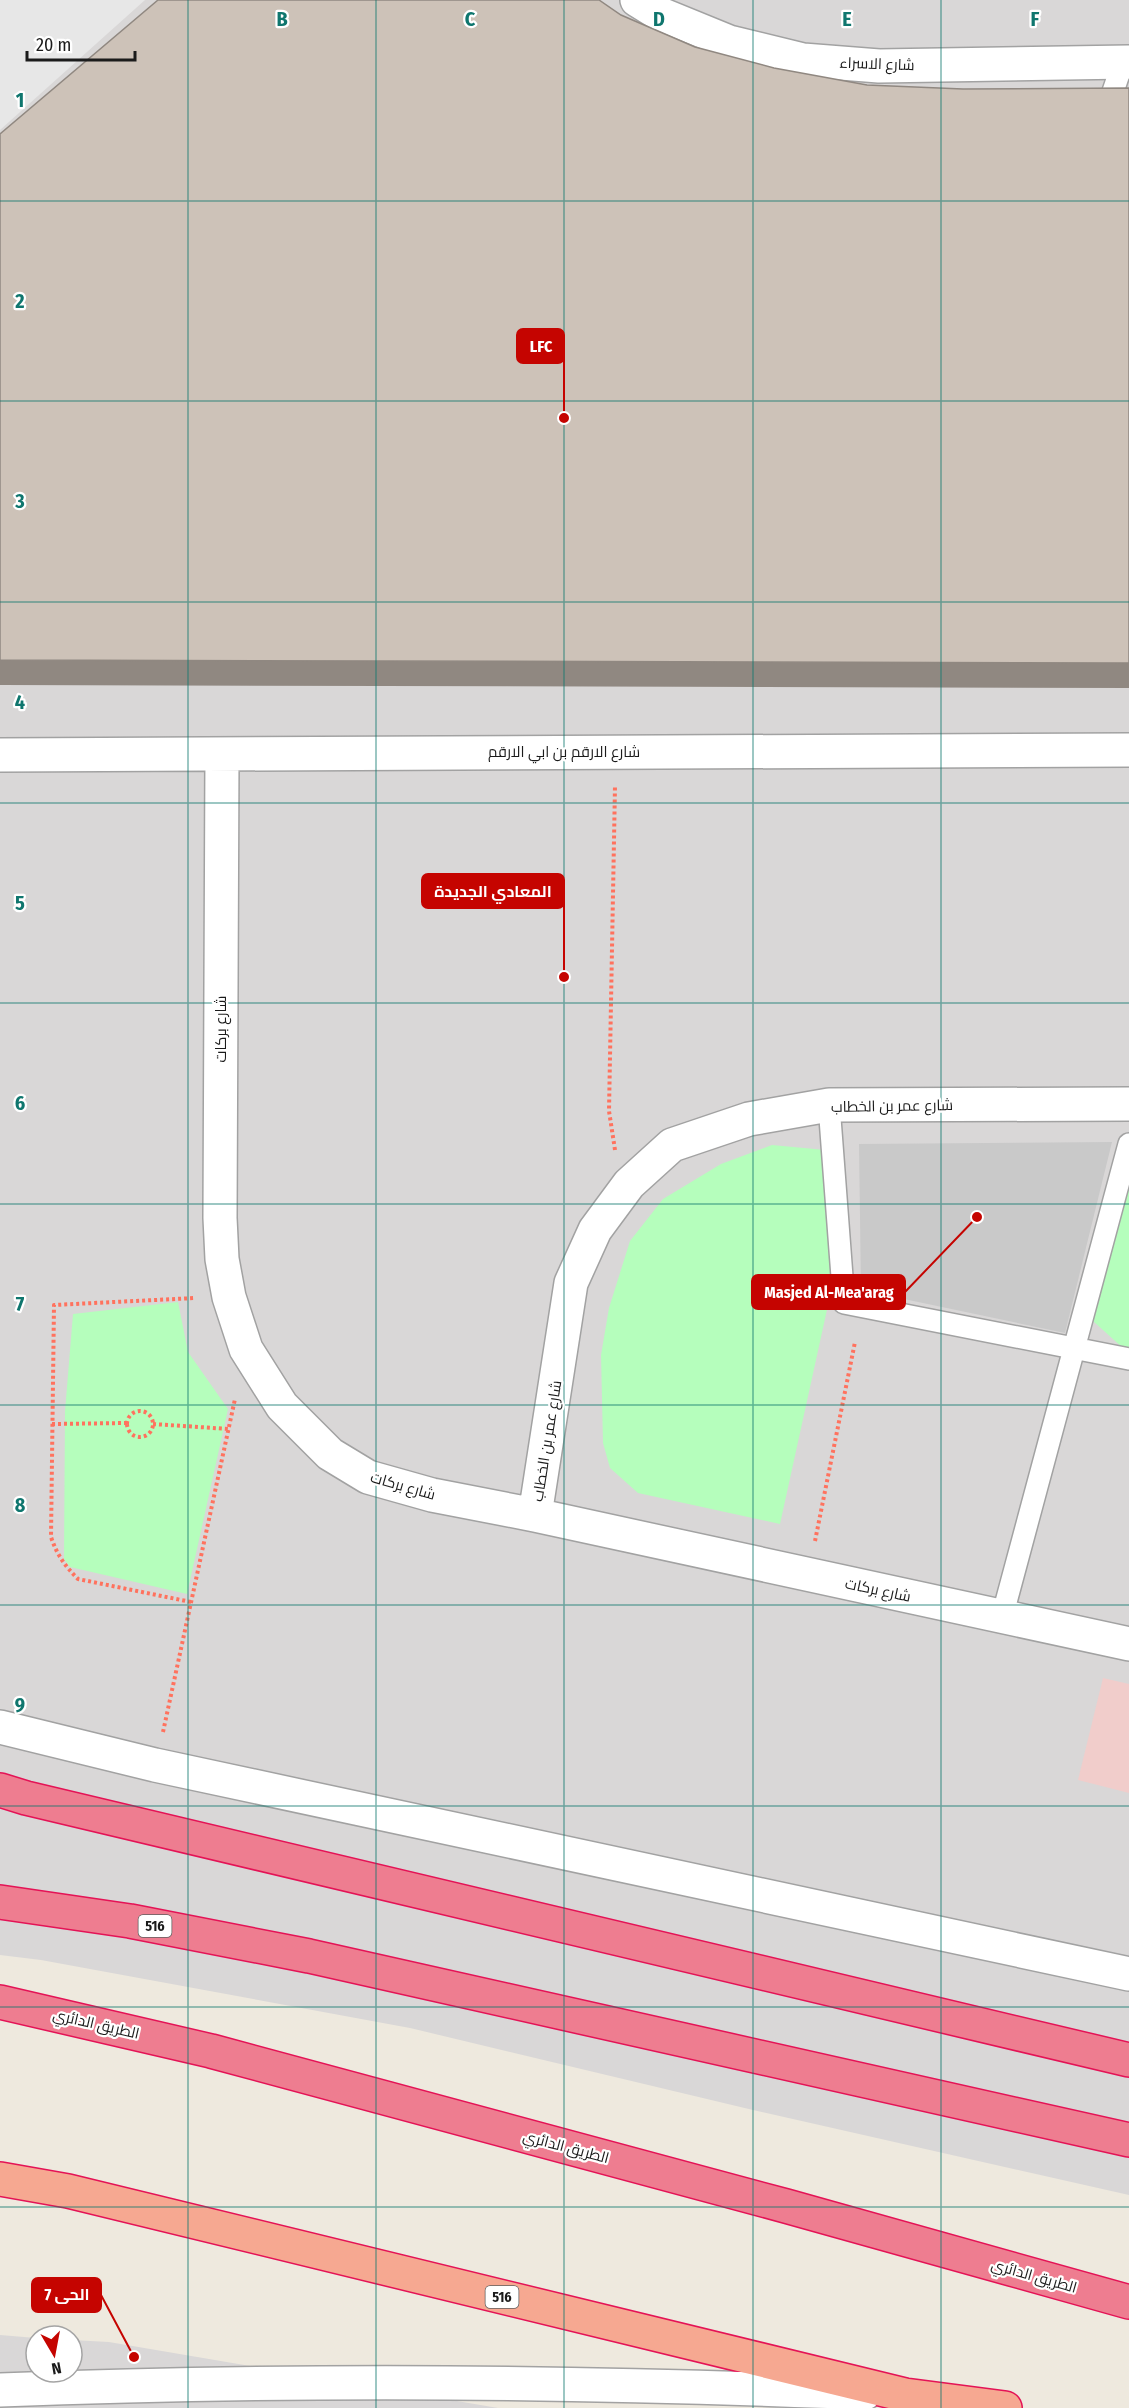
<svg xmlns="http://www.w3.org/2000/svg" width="1129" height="2408" viewBox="0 0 1129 2408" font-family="'Fira Sans Condensed',Cairo,sans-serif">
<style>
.residential{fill:#d9d7d7}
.commercial{fill:#f1cdcb}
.religious{fill:#c9c9c9}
.park{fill:#b5febc}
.parking{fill:#e7e7e7}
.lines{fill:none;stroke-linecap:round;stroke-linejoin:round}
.service-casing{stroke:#a2a2a2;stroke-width:24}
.minor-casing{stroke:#a2a2a2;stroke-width:36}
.tertiary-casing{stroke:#a2a2a2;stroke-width:36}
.trunk-casing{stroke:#e41356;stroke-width:36}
.motorway-casing{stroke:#e41356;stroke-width:36}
.path{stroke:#ff725e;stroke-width:4;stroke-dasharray:3 3;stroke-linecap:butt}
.service{stroke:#fff;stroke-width:21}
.minor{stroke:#fff;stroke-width:33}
.tertiary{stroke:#fff;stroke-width:33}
.trunk{stroke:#f6a891;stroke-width:33}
.motorway{stroke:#ee7d90;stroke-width:33}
.shaded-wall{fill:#908881}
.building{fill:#cdc2b8;stroke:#908881;stroke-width:1.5}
.grid{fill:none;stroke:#0f766e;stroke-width:1.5;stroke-opacity:0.55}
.labels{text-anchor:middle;stroke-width:4.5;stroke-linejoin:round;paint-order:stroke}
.shield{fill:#fff;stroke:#5f5f5f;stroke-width:1.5}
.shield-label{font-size:14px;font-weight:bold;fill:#1b1b1b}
.street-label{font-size:15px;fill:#1b1b1b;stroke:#fff}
.grid-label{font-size:20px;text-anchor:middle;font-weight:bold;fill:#0f766e;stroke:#fff;stroke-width:4.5;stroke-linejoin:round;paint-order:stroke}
.leader{fill:none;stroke:#c50400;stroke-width:2}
.callout-dot{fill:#c50400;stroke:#fff;stroke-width:2}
.callout{fill:#c50400;stroke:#c50400;stroke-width:2}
.callout-label{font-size:16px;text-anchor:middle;font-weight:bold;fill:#fff}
</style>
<rect width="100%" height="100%" fill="#eee9de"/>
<path class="residential" d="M0 0H1129V2195L753 2110 410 2028 41 1960 0 1955Z
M0 2335 36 2338V2372H72V2340L109 2342 498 2408H0Z"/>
<path class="commercial" d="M1103 1678 1129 1684V1793L1078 1780Z"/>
<path class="religious" d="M1112 1142 1065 1333 861 1290 859 1144Z"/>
<path class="park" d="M772 1145 836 1151 830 1296 780 1524 638 1493 610 1468 603 1443 601 1355 609 1308 630 1241 663 1199 721 1164Z
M1129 1158V1350L1124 1349 1093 1321Z
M178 1302 188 1352 228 1409 187 1594 70 1567 64 1559 65 1411 73 1314Z"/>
<path class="parking" d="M0 0H145L0 130Z"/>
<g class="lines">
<defs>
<path id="service" d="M1105 115 1123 62
M829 1105 844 1303 1129 1359
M1002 1617 1129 1144"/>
<path id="minor" d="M637 0 658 13 729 42 803 60 879 66 1129 62
M222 754 220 1218 222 1259 229 1297 246 1349 282 1406 330 1454 368 1477 432 1495 535 1515 1129 1644
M0 755 1129 750
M535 1515 571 1283 595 1230 629 1184 672 1145 749 1119 829 1105 1129 1104
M0 1727 155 1765 1129 1974"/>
<path id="tertiary" d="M0 2390C288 2379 577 2381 865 2393"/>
<path id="trunk" d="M0 2179 68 2191 905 2395 1005 2408"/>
<path id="motorway" d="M0 1790 26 1798 1129 2060
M0 1902 130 1921 309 1956 1129 2140
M0 2002 211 2051 786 2206 1129 2302"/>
</defs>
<use href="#service" class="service-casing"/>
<use href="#minor" class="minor-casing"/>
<use href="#tertiary" class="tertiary-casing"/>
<use href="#trunk" class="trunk-casing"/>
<use href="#motorway" class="motorway-casing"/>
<path class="path" d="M615 1150 609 1111 615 786
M127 1424a13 13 0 1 1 26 0a13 13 0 1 1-26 0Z
M52 1424 127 1423
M153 1424 229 1429
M815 1541 855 1342
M191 1602 78 1579C65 1566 57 1555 51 1537L54 1305 195 1298
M163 1732 235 1399"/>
<use href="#service" class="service"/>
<use href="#minor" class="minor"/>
<use href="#tertiary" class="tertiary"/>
<use href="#trunk" class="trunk"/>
<use href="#motorway" class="motorway"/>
</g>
<path class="shaded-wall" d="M0 660 1129 663V688L0 685Z"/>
<path class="building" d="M158 0H599L621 15 695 47 774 68 867 85 963 89 1129 88V663L0 660V134Z"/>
<path class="grid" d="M188 0V2408M376 0V2408M564 0V2408M753 0V2408M941 0V2408M0 201H1129M0 401H1129M0 602H1129M0 803H1129M0 1003H1129M0 1204H1129M0 1405H1129M0 1605H1129M0 1806H1129M0 2007H1129M0 2207H1129"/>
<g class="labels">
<g class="shield">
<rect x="138.5" y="1915" width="33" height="22" rx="4.5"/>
<rect x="485.5" y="2286" width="33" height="22" rx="4.5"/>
</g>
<g class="shield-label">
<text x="155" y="1931">516</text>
<text x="502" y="2302">516</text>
</g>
<g class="street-label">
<text transform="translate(877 64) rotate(2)" y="5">شارع الاسراء</text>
<text x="564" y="757">شارع الارقم بن ابي الارقم</text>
<text transform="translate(221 1029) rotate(-90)" y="5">شارع بركات</text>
<text transform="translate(892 1106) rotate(-1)" y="5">شارع عمر بن الخطاب</text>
<text transform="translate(547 1441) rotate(-81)" y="5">شارع عمر بن الخطاب</text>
<text transform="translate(403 1486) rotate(16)" y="5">شارع بركات</text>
<text transform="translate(878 1590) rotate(12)" y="5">شارع بركات</text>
<text transform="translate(96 2024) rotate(13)" y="5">الطريق الدائري</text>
<text transform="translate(566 2147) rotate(15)" y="5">الطريق الدائري</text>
<text transform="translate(1034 2276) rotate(16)" y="5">الطريق الدائري</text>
</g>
</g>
<g class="grid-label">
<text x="282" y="26">B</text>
<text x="470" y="26">C</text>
<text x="659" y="26">D</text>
<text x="847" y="26">E</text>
<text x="1035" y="26">F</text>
<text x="20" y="107">1</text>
<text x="20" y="308">2</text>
<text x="20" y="508">3</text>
<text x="20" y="709">4</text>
<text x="20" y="910">5</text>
<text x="20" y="1110">6</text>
<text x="20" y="1311">7</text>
<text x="20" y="1512">8</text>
<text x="20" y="1712">9</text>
</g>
<path class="leader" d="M564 418L564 346M564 977L564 891M977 1217L905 1292M134 2357L101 2295"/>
<g class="callout-dot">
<circle cx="564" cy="418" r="6"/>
<circle cx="564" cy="977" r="6"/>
<circle cx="977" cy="1217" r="6"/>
<circle cx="134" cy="2357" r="6"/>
</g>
<g class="callout">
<rect x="517" y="329" width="47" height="34" rx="6"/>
<rect x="422" y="874" width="142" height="34" rx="6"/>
<rect x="752" y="1275" width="153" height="34" rx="6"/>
<rect x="32" y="2278" width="69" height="34" rx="6"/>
</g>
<g class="callout-label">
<text x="541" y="352">LFC</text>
<text x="493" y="897">المعادي الجديدة</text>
<text x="829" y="1298">Masjed Al-Mea'arag</text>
<text x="67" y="2300">الحى 7</text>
</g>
<g transform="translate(54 2354) rotate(170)"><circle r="28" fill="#ffffff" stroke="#a4a4a4" stroke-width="1.5"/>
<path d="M0-4.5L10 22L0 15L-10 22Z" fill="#c50400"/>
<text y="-9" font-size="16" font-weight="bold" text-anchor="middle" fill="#1b1b1b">N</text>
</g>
<path d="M27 51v9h108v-9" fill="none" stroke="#1b1b1b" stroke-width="3"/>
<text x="36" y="51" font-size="18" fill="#1b1b1b" stroke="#ffffff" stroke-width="4.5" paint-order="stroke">20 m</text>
</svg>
